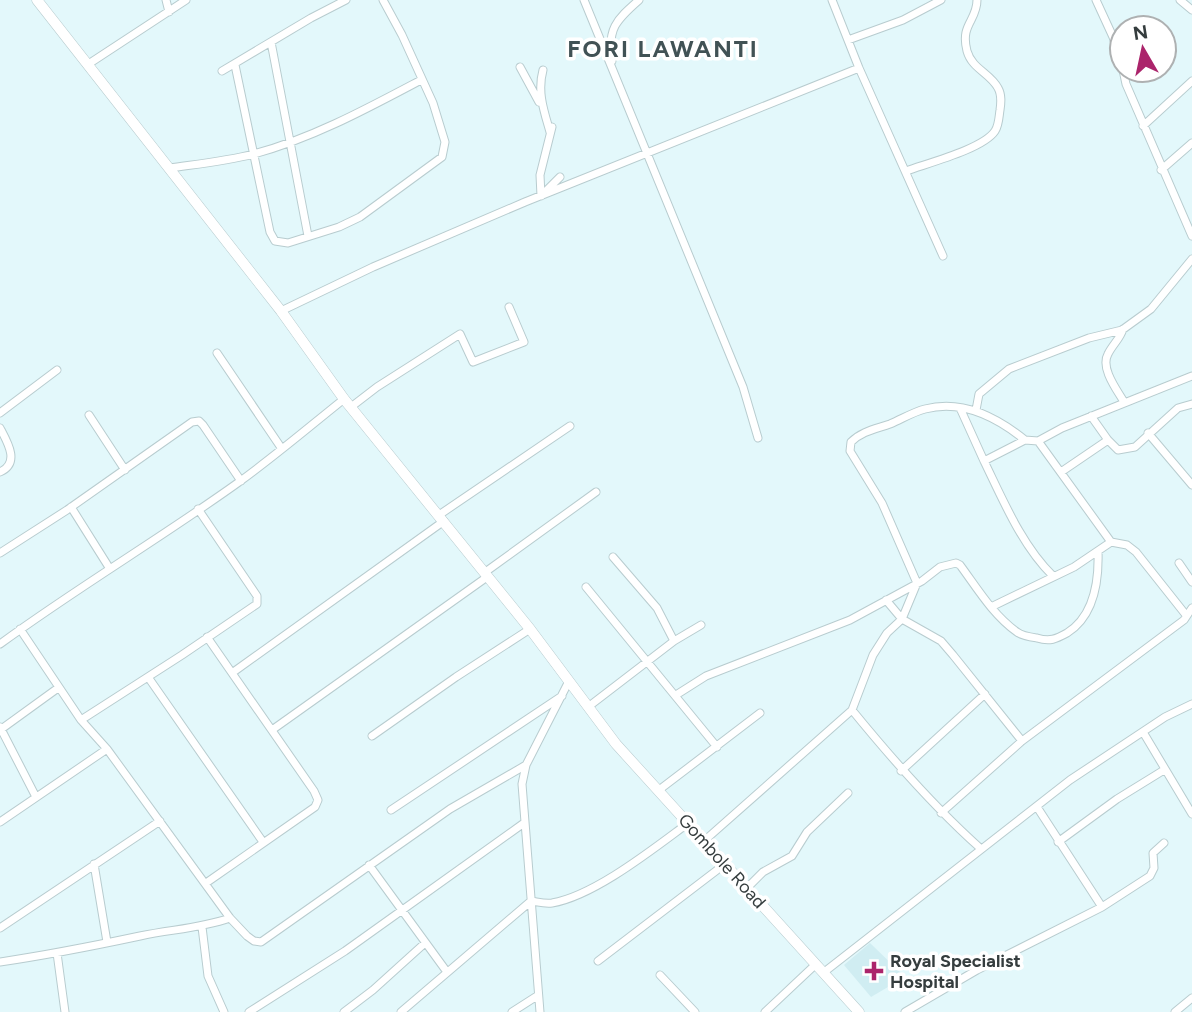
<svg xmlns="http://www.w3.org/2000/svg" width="1192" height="1012" viewBox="0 0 1192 1012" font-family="Figtree,sans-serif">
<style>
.built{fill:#d0edf2}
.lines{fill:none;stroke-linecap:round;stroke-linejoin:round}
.street-casing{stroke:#b8cccf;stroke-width:9}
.secondary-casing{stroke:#b8cccf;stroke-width:11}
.street{stroke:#fff;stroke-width:7}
.secondary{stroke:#fff;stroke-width:10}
.poi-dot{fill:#ab246b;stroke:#fff;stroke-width:2.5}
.labels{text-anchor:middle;stroke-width:7;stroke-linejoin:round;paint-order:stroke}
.street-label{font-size:18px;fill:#353d3e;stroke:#fff}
.poi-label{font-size:18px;font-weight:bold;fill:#353d3e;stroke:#fff;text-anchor:start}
.district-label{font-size:24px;font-weight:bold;letter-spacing:2px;fill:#415255;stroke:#fff}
</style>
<rect width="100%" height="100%" fill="#e3f8fb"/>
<path class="built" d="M870 943 905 977 871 997 844 965Z"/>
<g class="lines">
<defs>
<path id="street" d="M166 0 169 12
M584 0 743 387 758 438
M832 0 859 68 943 256
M1096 0 1113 37 1122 66
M1180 0 1192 10
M848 40 903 20 941 0
M271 42 308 236
M612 61C607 29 616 20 639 0
M87 65 186 0
M235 65 270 232 275 241 288 243 339 227 360 217 442 157 445 142 433 103 402 35 383 0
M520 67 539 102
M543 70C537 92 544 111 550 132
M1123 70 1126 84 1192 236
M222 71 311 18 346 0
M1143 126 1192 81
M170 168C198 164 227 161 254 154 313 138 368 108 421 80
M1161 170 1192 143
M906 171C928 163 983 149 995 131 999 125 999 116 1000 110 1001 103 1002 95 998 88 990 73 972 69 967 51 960 24 977 21 977 0
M544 193 560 177
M541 196 540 175 552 127
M281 311 373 267 525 202 859 68
M1123 329C1120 339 1113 344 1108 354 1100 368 1117 390 1124 402
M217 353 282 449
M351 407 377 387 460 334 473 362 524 342 509 307
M960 408 984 461
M976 410 979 394 1009 369 1089 338 1122 330 1151 309 1192 259
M0 413 57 370
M89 415 125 470
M1091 416 1108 440 1118 450 1135 447 1178 408 1192 404
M0 428C8 443 20 463 0 472
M1148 433 1192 485
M1038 441 1111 542
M1061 472 1108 440
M71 507 110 569
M439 515 570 426
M0 553 67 510 192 422 199 421 203 425 241 481
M613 557 657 608 674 641
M1179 563 1192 582
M484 573 596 492
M1053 576C1022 546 1003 500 984 461L1025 440 1038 441 1062 428 1192 376
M586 587 717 747
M886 600 902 619 941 641 953 655 1022 741
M991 607 1074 567 1111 542 1127 545 1136 552 1186 615
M20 629 81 720 107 749 230 918 247 936 254 941 261 942 450 809 526 765
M0 644C78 587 161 538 239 482 275 456 309 427 344 399
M232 673 444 521
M148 677 263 842
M676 695 706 676 850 620 922 581 940 567 956 563 960 565C977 588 993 615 1017 632 1022 636 1030 637 1037 638 1050 642 1056 639 1067 633 1094 616 1099 580 1098 551
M588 707 674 641 701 625
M852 710C892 759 933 806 980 848
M81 720 182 655 257 604V596L198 509
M0 727 36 797
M0 730 58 688
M272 730 487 577
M1143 732 1192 814
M372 736 456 677 530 629
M901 771 985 694
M659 790 760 713
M1037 807 1102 907
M391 810 562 696
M941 813 1022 741 1184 620 1192 608
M0 822 107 749
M704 841 852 710 873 655 887 633 902 619 917 583 882 503 850 451 851 442C862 431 876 429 890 424 902 419 913 412 925 409 962 399 998 418 1025 440
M1058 842 1117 799 1164 770
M94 864 107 942
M369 865 447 972
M206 883 315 807 318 800 314 791 207 637
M747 888 763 872 792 856 807 832 848 793
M202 927 208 976 224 1012
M0 928 160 821
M57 953 65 1012
M598 961 725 864
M0 962C47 955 93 946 140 936 172 929 198 929 230 918
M823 973 1070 780 1165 717 1192 704
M660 975 695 1012
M249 1012 345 951 524 823
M344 1012 373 990 425 943
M401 1012 531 901C538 902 545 904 552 903 594 896 653 849 687 824
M512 1012 537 996
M540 1012 522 784 526 765 569 681
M765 1012 815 965
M905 1012 977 970 1102 907 1150 876 1154 868 1153 853 1164 843
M1175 1012 1192 998"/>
<path id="secondary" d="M37 0 281 311 344 399 530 629 616 744 859 1012"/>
</defs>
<use href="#street" class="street-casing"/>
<use href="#secondary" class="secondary-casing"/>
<use href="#street" class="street"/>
<use href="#secondary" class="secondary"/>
</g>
<path class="poi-dot" d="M870.5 960.5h7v7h7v7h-7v7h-7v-7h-7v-7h7z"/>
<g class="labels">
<g class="street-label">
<text transform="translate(722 861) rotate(48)" y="6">Gombole Road</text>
</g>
<g class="poi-label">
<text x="890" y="967">Royal Specialist<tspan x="890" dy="21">Hospital</tspan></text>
</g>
<g class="district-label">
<text x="663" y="57">FORI LAWANTI</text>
</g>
</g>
<g transform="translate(1143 49) rotate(351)"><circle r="33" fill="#ffffff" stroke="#aeb1b2" stroke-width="2"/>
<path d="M0-5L12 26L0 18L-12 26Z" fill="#ab246b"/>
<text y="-10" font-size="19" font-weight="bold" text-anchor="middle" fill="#353d3e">N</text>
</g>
</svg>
